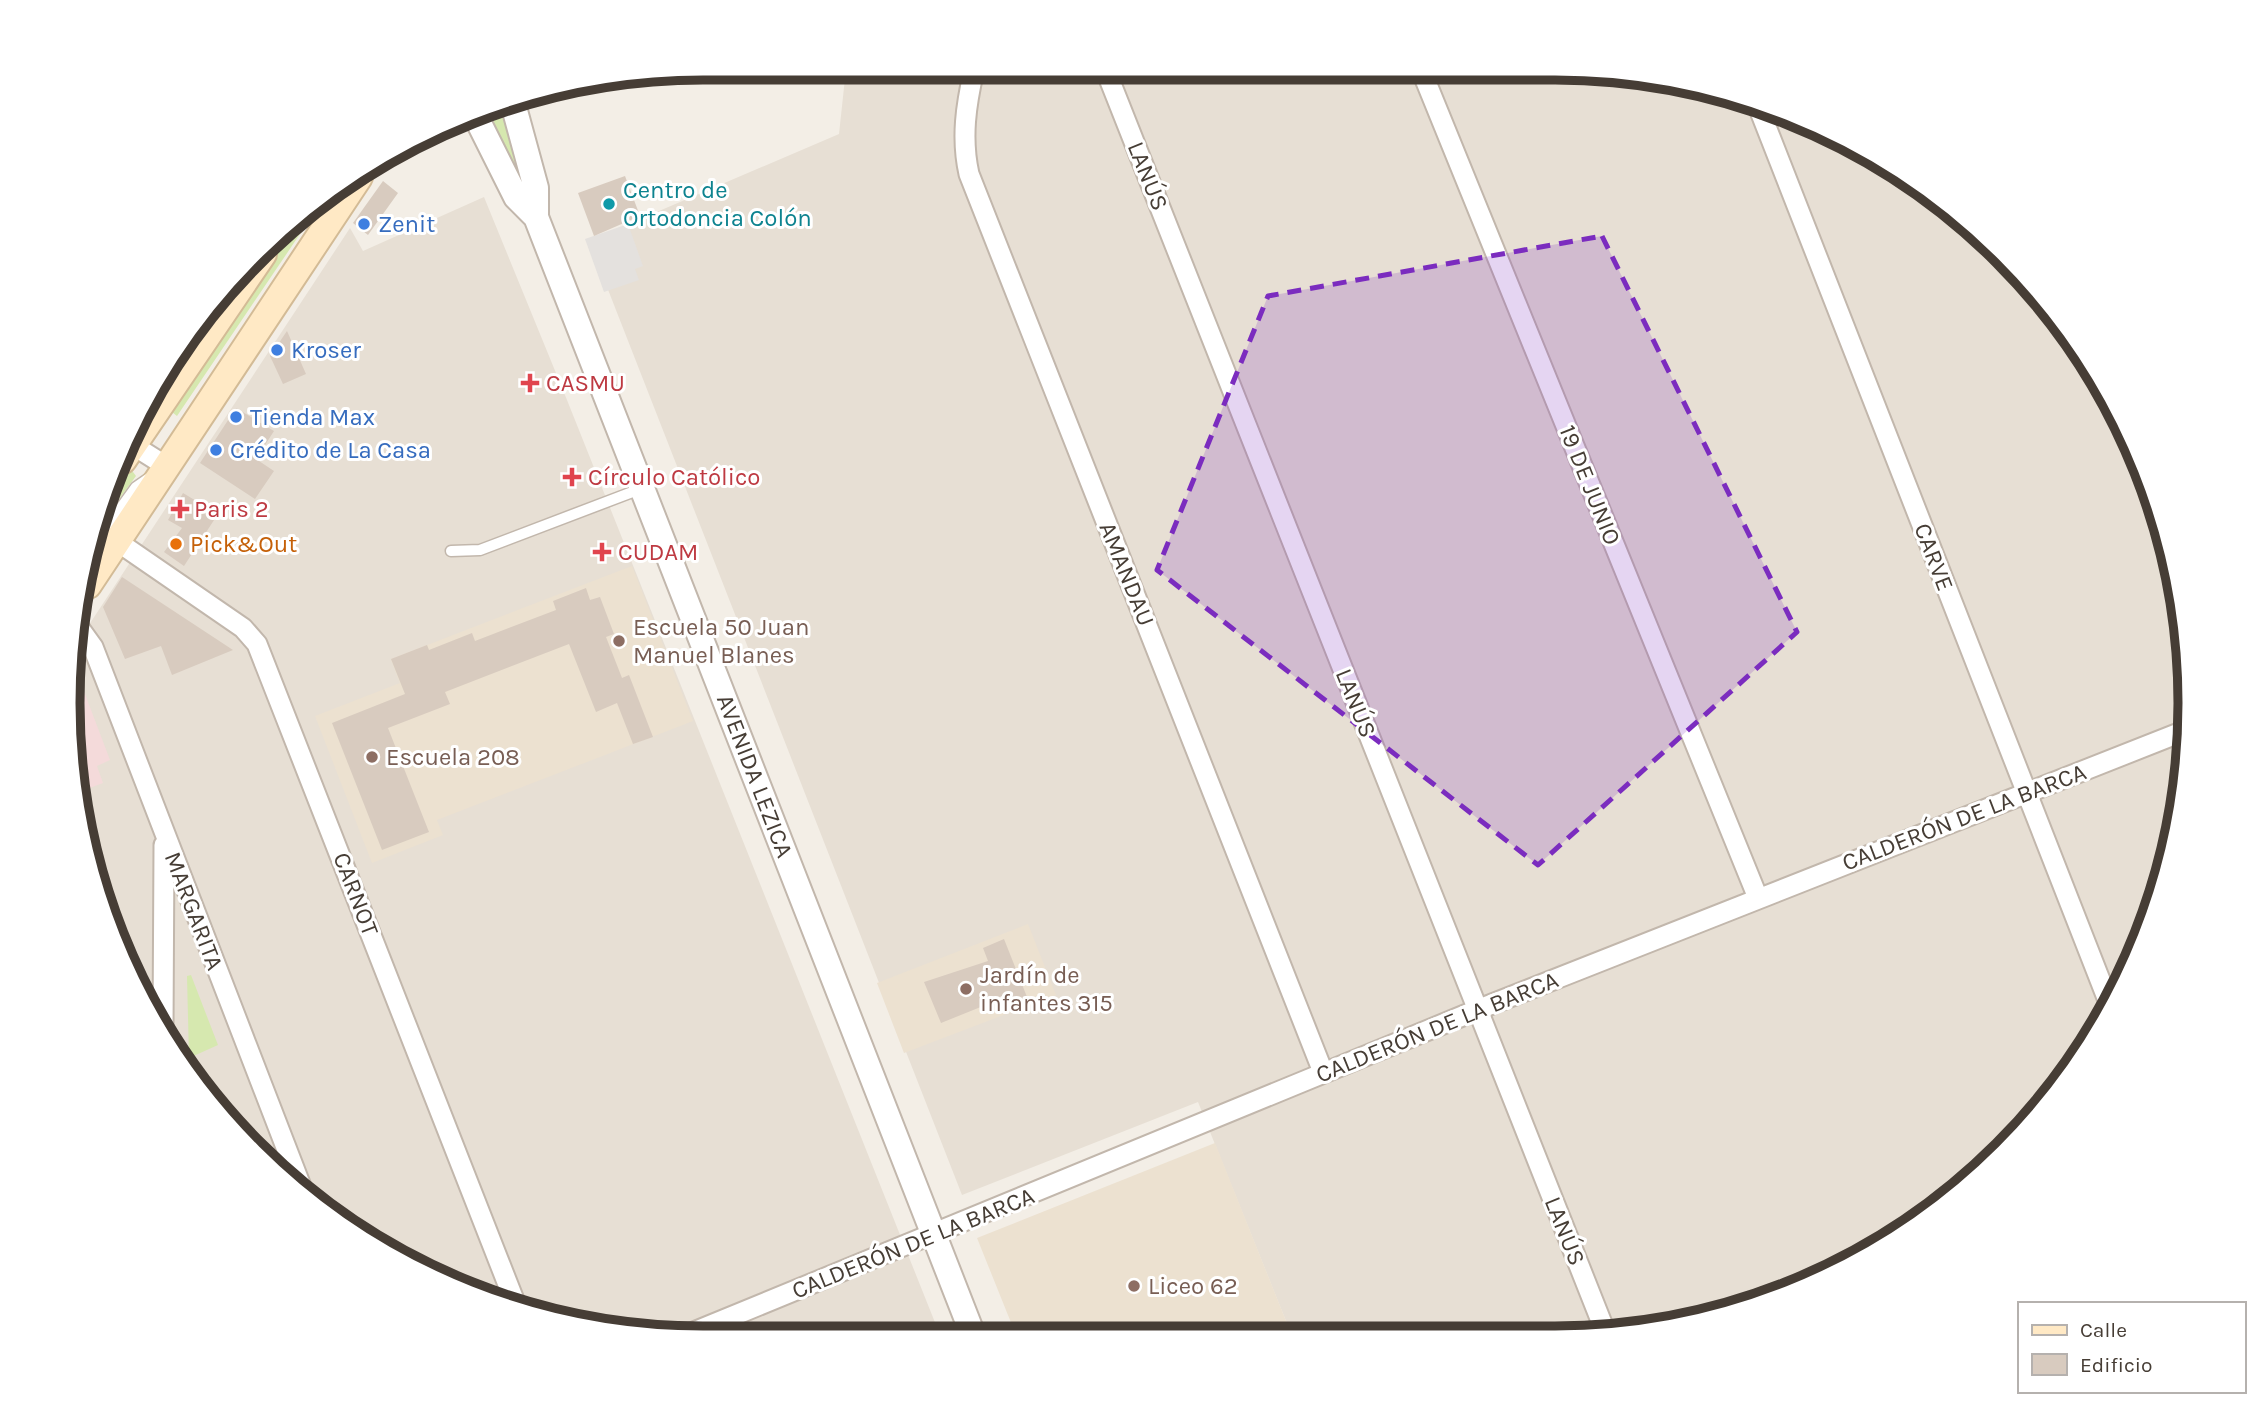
<svg xmlns="http://www.w3.org/2000/svg" width="2259" height="1407" viewBox="0 0 2259 1407" font-family="Karla,sans-serif">
<style>
.residential{fill:#e7dfd4}
.education{fill:#ece1d0}
.medical{fill:#f4dada}
.green{fill:#d6e8af}
.parking{fill:#e4e1de}
.building{fill:#d8cbbf}
.lines{fill:none;stroke-linecap:round;stroke-linejoin:round}
.service-casing{stroke:#c2b7ac;stroke-width:13}
.minor-casing{stroke:#c2b7ac;stroke-width:23}
.tertiary-casing{stroke:#c2b7ac;stroke-width:28}
.secondary-casing{stroke:#d3bb96;stroke-width:30}
.service{stroke:#fff;stroke-width:10}
.minor{stroke:#fff;stroke-width:19}
.tertiary{stroke:#fff;stroke-width:24}
.secondary{stroke:#ffe9c5;stroke-width:26}
.marked{fill:#7b2cbf;fill-opacity:0.2;stroke:#7b2cbf;stroke-width:5;stroke-dasharray:14 9;stroke-linejoin:round}
.culture-dot{fill:#0f9aa8;stroke:#fff;stroke-width:2.5}
.shop-dot{fill:#3f7fe0;stroke:#fff;stroke-width:2.5}
.health-dot{fill:#e0444e;stroke:#fff;stroke-width:2.5}
.food-dot{fill:#e8710a;stroke:#fff;stroke-width:2.5}
.education-dot{fill:#8d6e63;stroke:#fff;stroke-width:2.5}
.labels{text-anchor:middle;stroke-width:6;stroke-linejoin:round;paint-order:stroke}
.street-label{font-size:24px;fill:#463d35;stroke:#fff}
.culture-label{font-size:24px;fill:#0d838f;stroke:#fff;text-anchor:start}
.shop-label{font-size:24px;fill:#366cbe;stroke:#fff;text-anchor:start}
.health-label{font-size:24px;fill:#be3a42;stroke:#fff;text-anchor:start}
.food-label{font-size:24px;fill:#c56008;stroke:#fff;text-anchor:start}
.education-label{font-size:24px;fill:#785e54;stroke:#fff;text-anchor:start}
.rim{fill:none;stroke:#463d35;stroke-width:9}
</style>
<rect width="100%" height="100%" fill="#f3eee6"/>
<path class="residential" d="M846 69 1638 74 1798 116 1942 199 2033 284 2105 386 2157 499 2185 620 2189 745 2169 868 2125 984 2060 1090 1975 1181 1873 1254 1720 1317 1597 1337 1292 1336 1198 1102 962 1195 589 241 839 134Z
M484 197 567 400 940 1335 621 1333 461 1291 317 1208 176 1057 102 907 68 703 79 640 350 228 363 251Z"/>
<path class="education" d="M632 566 693 721 437 820 443 835 372 863 315 716 400 683 391 659Z
M1028 924 1056 995 904 1053 877 983Z
M1215 1143 1292 1336 1016 1335 977 1238Z"/>
<path class="medical" d="M74 665 110 760 97 766 103 783 87 789 79 768 68 703Z"/>
<path class="green" d="M501 102 518 166 516 169 486 109Z
M327 194 177 416 168 409 310 206Z
M130 468 136 476 97 529 100 510Z
M191 975 218 1045 189 1058 187 976Z"/>
<path class="parking" d="M628 224 643 266 635 269 639 280 604 292 585 239Z"/>
<path class="building" d="M625 176 640 216 594 236 578 193Z
M383 181 398 193 368 235 353 223Z
M287 331 306 374 283 384 270 356Z
M236 408 274 431 256 459 274 471 255 499 200 463Z
M183 493 218 514 184 566 164 552 182 528 168 520Z
M122 577 233 650 172 675 161 646 125 659 103 607Z
M586 588 590 600 600 597 614 634 606 637 622 678 629 675 653 737 633 744 617 703 596 712 569 644 445 692 450 704 388 728 429 832 382 850 332 723 405 694 391 659 427 645 429 650 472 633 475 641 556 610 553 601Z
M1004 939 1027 997 1006 1006 1003 998 941 1023 924 982 988 961 983 948Z"/>
<g class="lines">
<defs>
<path id="service" d="M94 545 136 487 149 478
M451 551 480 550 643 488"/>
<path id="minor" d="M974 70C966 105 961 138 969 174L1323 1072
M1106 71 1607 1336
M1422 72 1758 898
M1758 106 2111 1008
M131 444 166 466
M118 542 243 628 257 644 516 1305
M80 629 93 647 304 1194
M163 1031 164 845
M689 1334 1477 1010 2189 729"/>
<path id="tertiary" d="M512 100 536 188V217L973 1335
M475 115 516 197 536 217"/>
<path id="secondary" d="M123 460 263 254
M88 585 359 177"/>
</defs>
<use href="#service" class="service-casing"/>
<use href="#minor" class="minor-casing"/>
<use href="#tertiary" class="tertiary-casing"/>
<use href="#secondary" class="secondary-casing"/>
<use href="#service" class="service"/>
<use href="#minor" class="minor"/>
<use href="#tertiary" class="tertiary"/>
<use href="#secondary" class="secondary"/>
</g>
<path class="marked" d="M1602 236 1797 632 1538 865 1157 570 1268 296Z"/>
<circle class="culture-dot" cx="609" cy="204" r="7"/>
<g class="shop-dot">
<circle cx="364" cy="224" r="7"/>
<circle cx="277" cy="350" r="7"/>
<circle cx="236" cy="417" r="7"/>
<circle cx="216" cy="450" r="7"/>
</g>
<g class="health-dot">
<path d="M526.5 372.5h7v7h7v7h-7v7h-7v-7h-7v-7h7z"/>
<path d="M568.5 466.5h7v7h7v7h-7v7h-7v-7h-7v-7h7z"/>
<path d="M176.5 498.5h7v7h7v7h-7v7h-7v-7h-7v-7h7z"/>
<path d="M598.5 541.5h7v7h7v7h-7v7h-7v-7h-7v-7h7z"/>
</g>
<circle class="food-dot" cx="176" cy="544" r="7"/>
<g class="education-dot">
<circle cx="619" cy="641" r="7"/>
<circle cx="372" cy="757" r="7"/>
<circle cx="966" cy="989" r="7"/>
<circle cx="1134" cy="1286" r="7"/>
</g>
<g class="labels">
<g class="street-label">
<text transform="translate(1148 176) rotate(68)" y="8">LANÚS</text>
<text transform="translate(1590 485) rotate(68)" y="8">19 DE JUNIO</text>
<text transform="translate(1934 557) rotate(69)" y="8">CARVE</text>
<text transform="translate(1127 574) rotate(68)" y="8">AMANDAU</text>
<text transform="translate(1356 703) rotate(68)" y="8">LANÚS</text>
<text transform="translate(755 776) rotate(69)" y="8">AVENIDA LEZICA</text>
<text transform="translate(1964 817) rotate(-21)" y="8">CALDERÓN DE LA BARCA</text>
<text transform="translate(356 894) rotate(69)" y="8">CARNOT</text>
<text transform="translate(194 911) rotate(69)" y="8">MARGARITA</text>
<text transform="translate(1437 1027) rotate(-22)" y="8">CALDERÓN DE LA BARCA</text>
<text transform="translate(1565 1231) rotate(68)" y="8">LANÚS</text>
<text transform="translate(913 1243) rotate(-22)" y="8">CALDERÓN DE LA BARCA</text>
</g>
<g class="culture-label">
<text x="623" y="198">Centro de<tspan x="623" dy="28">Ortodoncia Colón</tspan></text>
</g>
<g class="shop-label">
<text x="378" y="232">Zenit</text>
<text x="291" y="358">Kroser</text>
<text x="250" y="425">Tienda Max</text>
<text x="230" y="458">Crédito de La Casa</text>
</g>
<g class="health-label">
<text x="546" y="391">CASMU</text>
<text x="588" y="485">Círculo Católico</text>
<text x="194" y="517">Paris 2</text>
<text x="618" y="560">CUDAM</text>
</g>
<g class="food-label">
<text x="190" y="552">Pick&amp;Out</text>
</g>
<g class="education-label">
<text x="633" y="635">Escuela 50 Juan<tspan x="633" dy="28">Manuel Blanes</tspan></text>
<text x="386" y="765">Escuela 208</text>
<text x="980" y="983">Jardín de<tspan x="980" dy="28">infantes 315</tspan></text>
<text x="1148" y="1294">Liceo 62</text>
</g>
</g>
<path d="M0 0H2259V1407H0ZM703 80H1555A623 623 0 0 1 2178 703V703A623 623 0 0 1 1555 1326H703A623 623 0 0 1 80 703V703A623 623 0 0 1 703 80Z" fill="#fff" fill-rule="evenodd"/>
<path class="rim" d="M703 80H1555A623 623 0 0 1 2178 703V703A623 623 0 0 1 1555 1326H703A623 623 0 0 1 80 703V703A623 623 0 0 1 703 80Z"/>
<rect x="2018" y="1302" width="228" height="91" fill="#ffffff" stroke="#b5b1ae" stroke-width="2"/>
<rect x="2032" y="1325" width="35" height="10" fill="#ffe9c5" stroke="#b5b1ae" stroke-width="2"/>
<text x="2080" y="1337" font-size="21" fill="#463d35">Calle</text>
<rect x="2032" y="1354" width="35" height="21" fill="#d8cbbf" stroke="#b5b1ae" stroke-width="2"/>
<text x="2080" y="1372" font-size="21" fill="#463d35">Edificio</text>
</svg>
